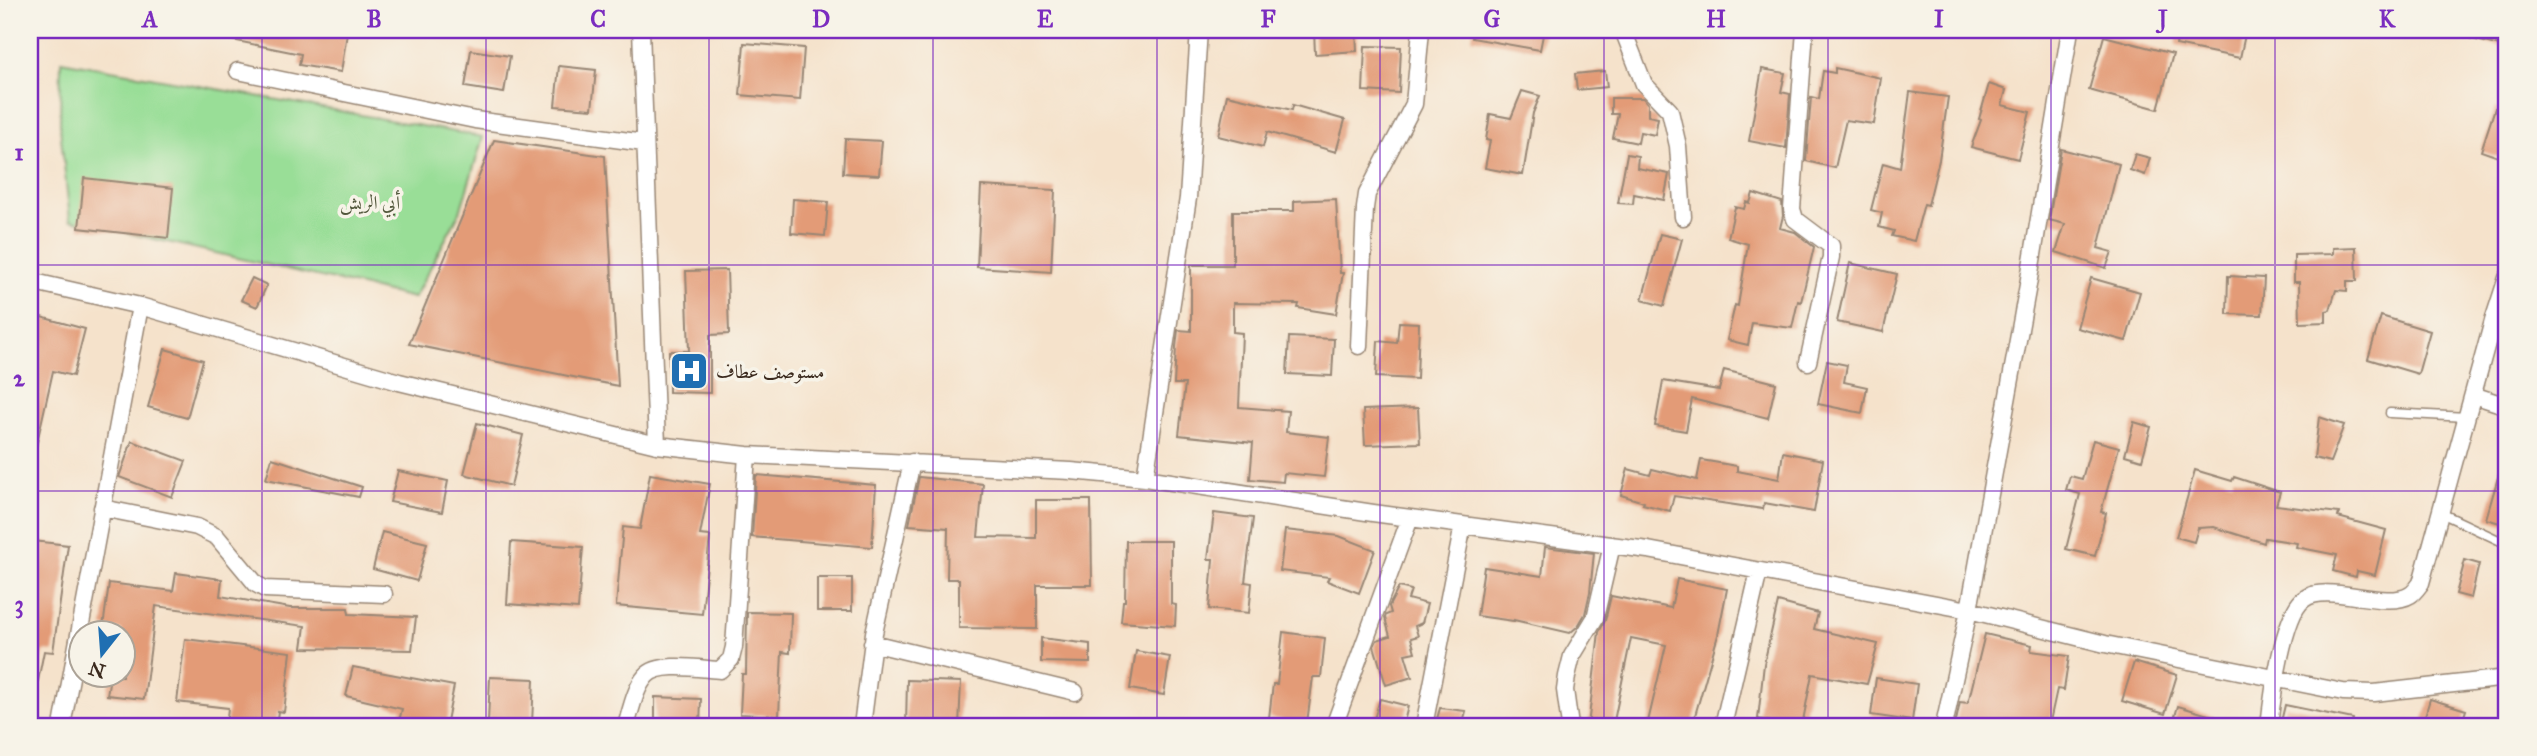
<svg xmlns="http://www.w3.org/2000/svg" width="2537" height="756" viewBox="0 0 2537 756" font-family="'IM FELL Great Primer',Amiri,serif">
<style>
.green{fill:#99de97;stroke:#6a845a;stroke-width:2}
.building{fill:#e39b77}
.lines{fill:none;stroke-linecap:round;stroke-linejoin:round}
.lane-casing{stroke:#988674;stroke-width:11}
.street-casing{stroke:#988674;stroke-width:19}
.lane{stroke:#fff;stroke-width:8}
.street{stroke:#fff;stroke-width:16}
.grid{fill:none;stroke:#7b2cbf;stroke-width:2;stroke-opacity:0.55}
.labels{text-anchor:middle;stroke-width:7;stroke-linejoin:round;paint-order:stroke}
.park-label{font-size:19px;fill:#52573c;stroke:#f7f3e8}
.poi-label{font-size:19px;fill:#3b2a1e;stroke:#f7f3e8;text-anchor:start}
.neatline{fill:none;stroke:#7b2cbf;stroke-width:2.5}
.grid-label{font-size:23px;text-anchor:middle;font-weight:bold;fill:#7b2cbf}
</style>
<rect width="100%" height="100%" fill="#f7f3e8"/>
<filter id="ink" filterUnits="userSpaceOnUse"><feTurbulence type="fractalNoise" baseFrequency=".0143" numOctaves="2"/><feDisplacementMap in="SourceGraphic" scale="14" xChannelSelector="R" yChannelSelector="G"/><feConvolveMatrix kernelMatrix="1 2 1 2 8 2 1 2 1" color-interpolation-filters="sRGB"/></filter>
<filter id="wash" filterUnits="userSpaceOnUse"><feTurbulence type="fractalNoise" baseFrequency=".00686" numOctaves="4" result="noise"/><feDisplacementMap in="SourceGraphic" scale="28" xChannelSelector="R" yChannelSelector="G"/><feGaussianBlur stdDeviation="1.57" result="paint"/><feColorMatrix in="noise" values="0 0 0 0 0 0 0 0 0 0 0 0 0 0 0 0 0 1.4 0 .05"/><feComposite in="paint" operator="in"/></filter>
<g filter="url(#wash)">
<rect width="100%" height="100%" fill="#f5e2cb"/>
<path class="green" d="M61 61 483 137 460 212 414 298 70 220 60 127Z"/>
<g id="blocks">
<path class="building" d="M218 30H330L347 33 341 72 299 65 301 54 217 37Z
M1314 30H1356L1357 51 1315 54Z
M1473 30H1544L1540 50 1472 38Z
M2179 30H2246L2240 58 2176 45Z
M2458 30H2507V48L2457 35Z
M2104 36 2173 54 2158 109 2089 90Z
M744 43 804 48 800 100 740 95Z
M1365 46 1401 47 1399 93 1363 91Z
M471 50 510 56 504 93 465 87Z
M559 66 596 70 592 109 555 106Z
M1835 68 1881 78 1874 124 1846 120 1835 168 1806 161 1811 97 1819 99 1823 71 1835 73Z
M1762 69 1785 73 1781 92 1790 94 1786 148 1749 141Z
M1605 71 1607 87 1577 90 1575 74Z
M1989 84 2006 90 2002 105 2030 112 2018 159 1971 147 1981 120 1979 119Z
M1522 91 1540 96 1533 113 1523 175 1485 168 1490 141 1486 140 1490 114 1511 118Z
M1910 92 1948 97 1939 160 1928 205 1924 204 1914 241 1892 236 1894 231 1879 227 1882 213 1871 210 1883 163 1900 168Z
M1227 95 1292 110 1293 105 1345 120 1336 152 1267 132 1263 147 1218 136Z
M1611 98H1643L1648 104V116L1658 118 1655 135 1640 132 1638 143 1613 138 1618 114H1611Z
M2495 108 2507 112V160L2481 151Z
M845 139 882 141 879 175 843 173Z
M494 140 605 156 618 386 409 344Z
M2061 149 2119 164 2098 248 2112 252 2106 268 2056 252 2065 224 2049 220Z
M1627 154 1638 156 1637 168 1669 174 1664 200 1634 194 1633 204 1618 203Z
M2135 154 2150 158 2145 175 2130 170Z
M84 178 173 188 168 238 79 228Z
M981 186 1055 190 1051 272 977 267Z
M1753 193 1782 202 1783 216 1780 228 1795 232 1814 247 1801 302 1798 301 1792 328 1752 323 1748 345 1727 340 1735 305 1738 306 1748 244 1728 238 1735 207 1744 209 1746 202 1750 203Z
M793 199 828 202 825 236 791 233Z
M1336 199 1340 273H1343L1336 314 1298 308 1299 304 1233 303V332L1242 333 1239 407 1288 411 1286 432 1329 437 1324 477 1284 473 1283 482 1250 479 1253 443 1179 435 1185 384H1174L1176 347 1178 330 1191 331V265H1233V211H1294V201Z
M1660 234 1682 239 1664 306 1642 300Z
M2356 247 2357 281H2347V291L2336 290 2330 310 2326 311V322L2300 323 2299 282H2294V255L2333 254V248Z
M1850 263 1897 274 1883 332 1837 322Z
M727 270 729 334 710 335V393L669 392V351H689L686 271Z
M2228 276 2264 278 2262 315 2227 314Z
M252 278 267 285 257 307 241 300Z
M2091 278 2140 292 2126 341 2077 328Z
M30 314 85 329 73 376 53 371 36 447H30Z
M2381 316 2430 331 2418 374 2368 359Z
M1399 322 1419 323 1417 379 1376 377 1378 341 1397 343Z
M1289 337 1334 339 1332 376 1287 374Z
M165 349 203 360 187 418 148 407Z
M1827 361 1847 365 1844 382 1867 387 1862 413 1818 404Z
M1724 370 1776 383 1768 418 1692 399 1686 431 1655 426 1663 381 1719 390Z
M1418 408 1420 443 1365 445 1363 410Z
M2319 417 2344 425 2330 462 2314 458Z
M2134 422 2151 427 2142 460 2125 455Z
M477 423 523 435 511 486 464 474Z
M2093 440 2119 447 2101 512 2106 513 2095 556 2066 549 2080 494 2066 490 2070 476 2082 479Z
M132 441 186 461 172 497 119 477Z
M1783 452 1823 460 1814 512 1764 503 1763 509 1674 496 1670 511 1643 504 1644 502 1621 495 1628 469 1650 475 1652 469 1697 480 1701 460 1737 466V471L1779 479Z
M272 458 362 487 359 497 266 479Z
M2503 460H2507V525L2486 519Z
M2195 470 2232 481 2234 477 2280 492 2276 505 2339 513 2338 517 2386 530 2375 575 2357 571 2356 577 2333 571 2337 555 2296 547 2297 543 2265 538 2264 543 2214 527 2198 528 2194 542 2176 537Z
M398 471 448 481 442 512 390 502Z
M650 474 710 484 700 535 710 536 702 614 616 606 623 527 640 529Z
M756 475 876 485 872 547 752 537Z
M919 477 983 484 978 537 1036 538V500H1091L1092 585H1037V629L959 628V579H947L948 528 909 525Z
M1214 513 1253 518 1245 582 1252 583 1249 613 1209 609 1213 559H1208Z
M1285 530 1339 536 1375 550 1359 593 1327 581 1329 577 1280 571Z
M382 532 427 543 417 581 373 569Z
M33 541 68 545 53 652 44 651 37 686 30 685V570Z
M1126 541H1171V604L1176 605 1175 626 1121 622 1123 601H1125Z
M511 542 583 547 578 609 507 604Z
M1545 547 1594 553 1590 592 1585 614 1578 626 1570 633 1514 620V621L1477 616 1484 567 1542 576Z
M2465 560 2479 564 2471 598 2456 594Z
M176 573 222 579 220 596 290 608H348L349 614 416 617 412 650 302 648 305 626 156 606 144 699 107 695 110 676H122V630L103 627 109 583 173 591Z
M817 578H852V611H817Z
M1677 579 1727 589 1718 635 1692 726H1647L1666 645 1631 638 1613 726H1588L1599 632 1605 621 1611 596 1671 608Z
M1399 587 1411 590 1408 599 1427 604 1422 623 1415 626 1418 636 1411 638 1415 652 1405 654 1412 677 1386 685 1374 646 1377 640 1390 636 1385 618 1386 615 1391 613 1389 606Z
M1778 602 1818 613 1814 629 1878 644 1867 684 1812 674 1802 726H1789L1758 719 1764 664Z
M747 612 791 613 790 653 782 652 779 716 740 714 742 674H746Z
M1283 632 1325 638 1321 677H1313L1307 723 1269 718 1273 684H1277Z
M1985 634 2032 645 2031 651 2069 656 2064 690 2057 689 2049 726H1955L1960 702 1968 703Z
M1041 638 1090 644V663L1041 662Z
M185 639 291 652 284 712 278 711 276 726H226L228 708 177 702Z
M1136 651 1170 657 1164 695 1130 689Z
M2134 662 2177 675 2165 714 2122 701Z
M353 667 454 686 446 726H398L402 709 346 696Z
M490 677 534 679 532 724 488 722Z
M1876 678 1917 684 1912 721 1871 715Z
M907 680 961 682 959 726H906Z
M655 697 701 699 700 726H655Z
M1380 699 1408 706 1403 726H1372Z
M2430 699 2466 710 2461 726H2422Z
M2285 705 2353 719 2352 726H2280Z
M2178 706 2232 722 2231 726H2172Z
M1440 708 1466 711 1462 726H1435Z"/>
</g>
</g>
<g filter="url(#ink)">
<use href="#blocks" fill-opacity="0" stroke="#988674" stroke-width="2"/>
<g class="lines">
<defs>
<path id="lane" d="M2390 413 2467 417
M2441 513 2507 544"/>
<path id="street" d="M641 30 657 445
M1623 30 1644 84 1670 111 1678 146 1683 217
M1805 30 1792 209 1795 219 1831 246V257L1808 362
M238 71 475 120 644 143
M30 281 140 306 399 382 657 445 747 455 1071 471 1145 478 1373 513 1648 550 1969 610 2028 285 2070 30
M1359 346 1365 208 1367 194 1414 104 1421 30
M2473 395 2507 406
M1145 478 1188 198 1199 30
M102 508 197 527 217 537 256 584 265 589 384 594
M872 643 1075 692
M62 726 140 306
M626 726C631 710 635 688 646 676 659 661 701 669 720 670L731 659 734 647 747 455
M862 726 874 633 912 462
M1334 726 1410 518
M1424 726 1463 525
M1570 726 1565 690 1567 676 1572 656 1595 618 1612 545
M1723 726 1759 571
M1944 726 1969 610 2105 644 2343 692 2374 693 2507 678
M2269 726C2272 699 2283 614 2304 599 2327 582 2386 610 2410 595 2414 593 2418 587 2421 583L2493 321 2507 278"/>
</defs>
<use href="#lane" class="lane-casing"/>
<use href="#street" class="street-casing"/>
<use href="#lane" class="lane"/>
<use href="#street" class="street"/>
</g>
</g>
<path class="grid" d="M262 30V726M486 30V726M709 30V726M933 30V726M1157 30V726M1380 30V726M1604 30V726M1828 30V726M2051 30V726M2275 30V726M30 265H2507M30 491H2507"/>
<defs>
<symbol id="hospital-square" viewBox="-11 -11 22 22"><rect x="-9" y="-9" width="18" height="18" rx="4" fill="#1f6fb2" stroke="#f7f3e8"/><path d="M-5-5h3v3.5h4V-5h3V5h-3V1.5h-4V5h-3Z" fill="#fff"/></symbol>
</defs>
<g fill-rule="evenodd">
<use href="#hospital-square" x="667" y="349" width="44" height="44"/>
</g>
<g class="labels">
<g class="park-label">
<text x="370" y="209">أبي الريش</text>
</g>
<g class="poi-label">
<text x="716" y="378">مستوصف عطاف</text>
</g>
</g>
<rect width="2537" height="756" fill="none" stroke="#f7f3e8" stroke-width="77"/>
<g transform="translate(102 654) rotate(197)"><circle r="33" fill="#f7f3e8" stroke="#aca397" stroke-width="2"/>
<path d="M0-5L12 26L0 18L-12 26Z" fill="#1f6fb2"/>
<text y="-10" font-size="19" font-weight="bold" text-anchor="middle" fill="#3b2a1e">N</text>
</g>
<rect x="38" y="38" width="2460" height="680" class="neatline"/>
<g class="grid-label">
<text x="150" y="27">A</text>
<text x="374" y="27">B</text>
<text x="598" y="27">C</text>
<text x="821" y="27">D</text>
<text x="1045" y="27">E</text>
<text x="1268" y="27">F</text>
<text x="1492" y="27">G</text>
<text x="1716" y="27">H</text>
<text x="1939" y="27">I</text>
<text x="2163" y="27">J</text>
<text x="2387" y="27">K</text>
<text x="19" y="160">1</text>
<text x="19" y="386">2</text>
<text x="19" y="612">3</text>
</g>
</svg>
